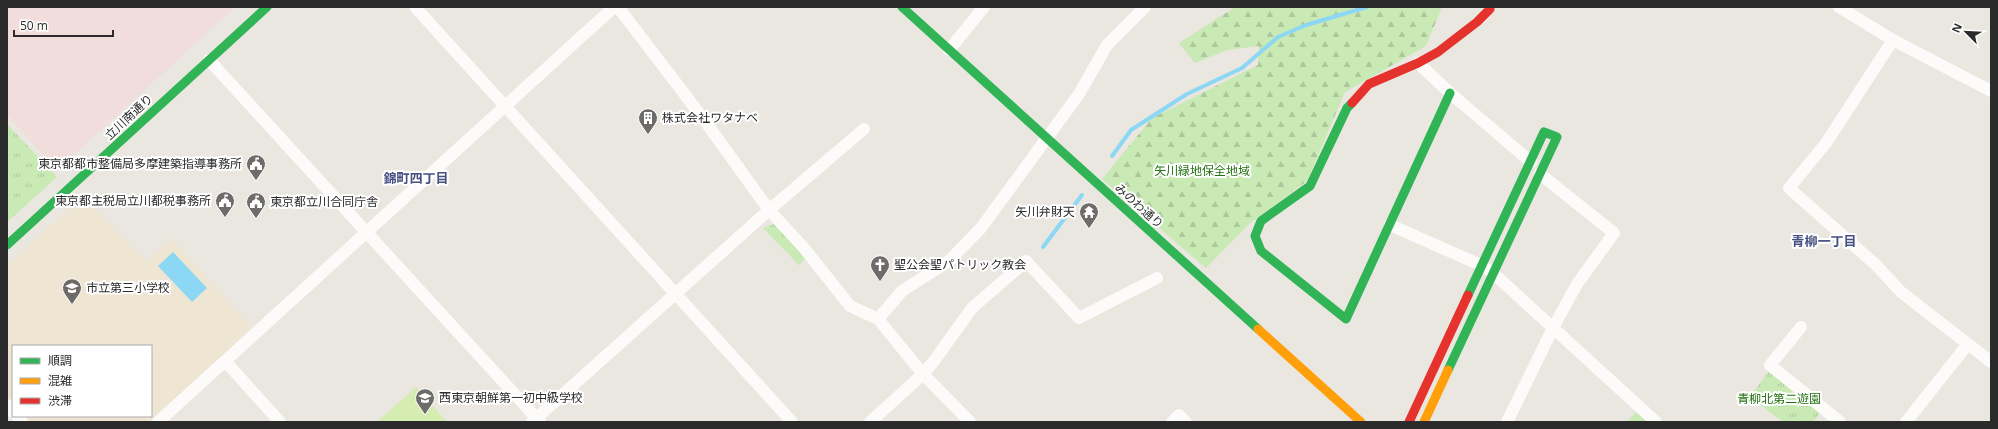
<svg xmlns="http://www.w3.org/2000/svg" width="1998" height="429" viewBox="0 0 1998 429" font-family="'Open Sans','Noto Sans JP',sans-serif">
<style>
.education{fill:#eee6d3}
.medical{fill:#f1dedc}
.forest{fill:url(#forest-firs)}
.park{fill:url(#park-tufts)}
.pitch{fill:#d6edb2}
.water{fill:#8cd7f4}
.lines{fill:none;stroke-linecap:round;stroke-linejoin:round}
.stream{stroke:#8cd7f4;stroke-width:4}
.street{stroke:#fcfbfa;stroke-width:12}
.fast{stroke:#30b455;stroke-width:9}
.slow{stroke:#ff9f0a;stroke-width:9}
.jam{stroke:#e5322d;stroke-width:9}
.labels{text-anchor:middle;stroke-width:4;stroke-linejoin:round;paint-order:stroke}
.street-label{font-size:12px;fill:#2b2b2b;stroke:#fff}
.poi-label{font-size:12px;fill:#2b2b2b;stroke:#fff;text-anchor:start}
.park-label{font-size:12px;fill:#247112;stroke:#fff}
.neighbourhood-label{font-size:13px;font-weight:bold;fill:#464f81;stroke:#fff}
</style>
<defs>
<pattern id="forest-firs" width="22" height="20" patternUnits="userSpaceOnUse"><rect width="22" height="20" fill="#c9e9b5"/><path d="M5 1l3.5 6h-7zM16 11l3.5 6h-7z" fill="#adc89c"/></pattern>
<pattern id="park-tufts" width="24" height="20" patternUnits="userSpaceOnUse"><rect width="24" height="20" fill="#c9e9b5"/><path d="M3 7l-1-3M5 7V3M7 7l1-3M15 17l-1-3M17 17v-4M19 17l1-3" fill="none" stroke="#adc89c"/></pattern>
</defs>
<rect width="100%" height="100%" fill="#eae6e0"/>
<path class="education" d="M83 196 146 262 172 239 252 327 154 422H26L21 416H151V346H13V407L7 400V265Z"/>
<path class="medical" d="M7 7H235L57 170 7 114Z"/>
<path class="forest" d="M1235 7H1442L1426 46 1345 92 1307 181 1250 223 1206 268 1102 179 1152 118 1258 65 1259 46 1227 50 1195 63 1179 43Z"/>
<path class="park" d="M7 124 57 177 7 222Z
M774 224 806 257 799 265 763 228Z
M1769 371 1820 412 1813 422H1783L1750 397Z
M1638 410 1651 422H1627Z"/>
<path class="pitch" d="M416 387 447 422H377Z"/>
<path class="water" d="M173 252 207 288 192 302 158 266Z"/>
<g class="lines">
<path class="stream" d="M1112 156 1131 130 1187 94 1242 68 1278 37 1306 25 1367 7
M1043 247 1082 195"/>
<path class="street" d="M415 7 792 422
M618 7 702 117 769 210 804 248 850 306 878 319 923 374 970 422
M1839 7 1893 40 1991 91
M1893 40 1826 143 1789 188 1876 265 1901 292 1968 344 1906 422
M949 50 984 7
M209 60 540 422
M1418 63 1450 93 1531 162
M1390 225 1483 266 1494 274 1656 422
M878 319 902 291 949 261 981 228 1079 94 1107 45 1145 7
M1801 327 1770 365 1840 422
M1968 344 1991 362
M225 361 280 422
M7 405 13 412
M17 416 22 422
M158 422 614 7
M532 422 769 210 864 129
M870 422 923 374 934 361 972 308 1026 261 1079 318 1157 278
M1172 422 1179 415 1186 422
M1507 422 1553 328 1577 284 1614 233 1540 174"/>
<path class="fast" d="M902 7 1258 329
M1352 103 1347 108 1310 186 1261 221 1255 236 1261 251 1346 319 1450 93
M7 245 267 7
M1448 370 1557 137 1544 132 1468 295"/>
<path class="slow" d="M1258 329 1361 422
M1424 422 1448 370"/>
<path class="jam" d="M1352 103 1369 84 1418 63 1438 52 1477 22 1490 9 1489 7
M1409 422 1468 295"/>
</g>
<defs>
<symbol id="building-pin" viewBox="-11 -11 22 30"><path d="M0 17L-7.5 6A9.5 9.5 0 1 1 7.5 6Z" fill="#6e6c6a" stroke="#fff"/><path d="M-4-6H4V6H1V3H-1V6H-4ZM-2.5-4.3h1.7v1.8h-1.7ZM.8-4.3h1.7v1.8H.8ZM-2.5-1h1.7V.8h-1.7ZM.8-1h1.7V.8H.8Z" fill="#fff"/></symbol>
<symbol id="civic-pin" viewBox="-11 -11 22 30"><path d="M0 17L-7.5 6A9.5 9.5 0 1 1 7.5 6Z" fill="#6e6c6a" stroke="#fff"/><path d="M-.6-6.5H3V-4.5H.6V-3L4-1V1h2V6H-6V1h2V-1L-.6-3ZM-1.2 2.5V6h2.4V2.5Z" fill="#fff"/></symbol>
<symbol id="temple-pin" viewBox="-11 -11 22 30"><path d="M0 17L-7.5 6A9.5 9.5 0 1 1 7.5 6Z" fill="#6e6c6a" stroke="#fff"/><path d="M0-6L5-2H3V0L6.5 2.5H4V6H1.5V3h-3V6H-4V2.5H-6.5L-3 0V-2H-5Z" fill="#fff"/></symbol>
<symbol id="church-pin" viewBox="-11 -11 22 30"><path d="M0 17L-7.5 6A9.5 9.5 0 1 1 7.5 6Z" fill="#6e6c6a" stroke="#fff"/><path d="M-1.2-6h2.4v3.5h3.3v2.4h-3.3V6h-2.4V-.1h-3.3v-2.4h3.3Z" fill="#fff"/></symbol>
<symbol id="school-pin" viewBox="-11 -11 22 30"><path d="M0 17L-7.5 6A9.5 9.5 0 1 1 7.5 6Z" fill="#6e6c6a" stroke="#fff"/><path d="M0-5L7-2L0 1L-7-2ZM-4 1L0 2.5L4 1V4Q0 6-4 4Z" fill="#fff"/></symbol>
</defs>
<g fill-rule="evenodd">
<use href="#building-pin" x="637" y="107" width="22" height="30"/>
<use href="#civic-pin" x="245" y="153" width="22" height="30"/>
<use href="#civic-pin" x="214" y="190" width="22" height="30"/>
<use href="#civic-pin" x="245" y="191" width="22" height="30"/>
<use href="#temple-pin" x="1078" y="201" width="22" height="30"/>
<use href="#church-pin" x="869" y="254" width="22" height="30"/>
<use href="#school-pin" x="61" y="277" width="22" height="30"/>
<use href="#school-pin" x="414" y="387" width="22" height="30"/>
</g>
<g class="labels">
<g class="street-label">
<text transform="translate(129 117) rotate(-43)" y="4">立川南通り</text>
<text transform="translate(1139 206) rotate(42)" y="4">みのわ通り</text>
</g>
<g class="poi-label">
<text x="662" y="122">株式会社ワタナベ</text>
<text x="242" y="168" text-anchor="end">東京都都市整備局多摩建築指導事務所</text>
<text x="211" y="205" text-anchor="end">東京都主税局立川都税事務所</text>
<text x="270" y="206">東京都立川合同庁舎</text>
<text x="1075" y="216" text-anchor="end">矢川弁財天</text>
<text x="894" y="269">聖公会聖パトリック教会</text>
<text x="86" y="292">市立第三小学校</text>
<text x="439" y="402">西東京朝鮮第一初中級学校</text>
</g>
<g class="park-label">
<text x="1202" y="175">矢川緑地保全地域</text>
<text x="1779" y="403">青柳北第二遊園</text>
</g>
<g class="neighbourhood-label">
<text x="416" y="183">錦町四丁目</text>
<text x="1824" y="246">青柳一丁目</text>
</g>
</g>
<rect width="1998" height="429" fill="none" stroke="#2b2b2b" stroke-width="16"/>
<rect x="12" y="345" width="140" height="72" fill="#ffffff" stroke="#aaaaaa"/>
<rect x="20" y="358" width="20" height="6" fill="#30b455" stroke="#aaaaaa"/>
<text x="48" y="365" font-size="12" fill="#2b2b2b">順調</text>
<rect x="20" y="378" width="20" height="6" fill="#ff9f0a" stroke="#aaaaaa"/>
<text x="48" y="385" font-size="12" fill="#2b2b2b">混雑</text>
<rect x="20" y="398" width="20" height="6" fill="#e5322d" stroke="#aaaaaa"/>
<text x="48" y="405" font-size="12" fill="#2b2b2b">渋滞</text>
<g transform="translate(1966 32) rotate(294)" stroke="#ffffff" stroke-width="3" paint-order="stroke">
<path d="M0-3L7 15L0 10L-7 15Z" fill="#2b2b2b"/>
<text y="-6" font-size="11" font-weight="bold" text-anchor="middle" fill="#2b2b2b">N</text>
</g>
<path d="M14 30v6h99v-6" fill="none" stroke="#2b2b2b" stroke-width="2"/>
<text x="20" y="30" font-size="12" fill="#2b2b2b" stroke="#ffffff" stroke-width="3" paint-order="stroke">50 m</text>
</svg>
